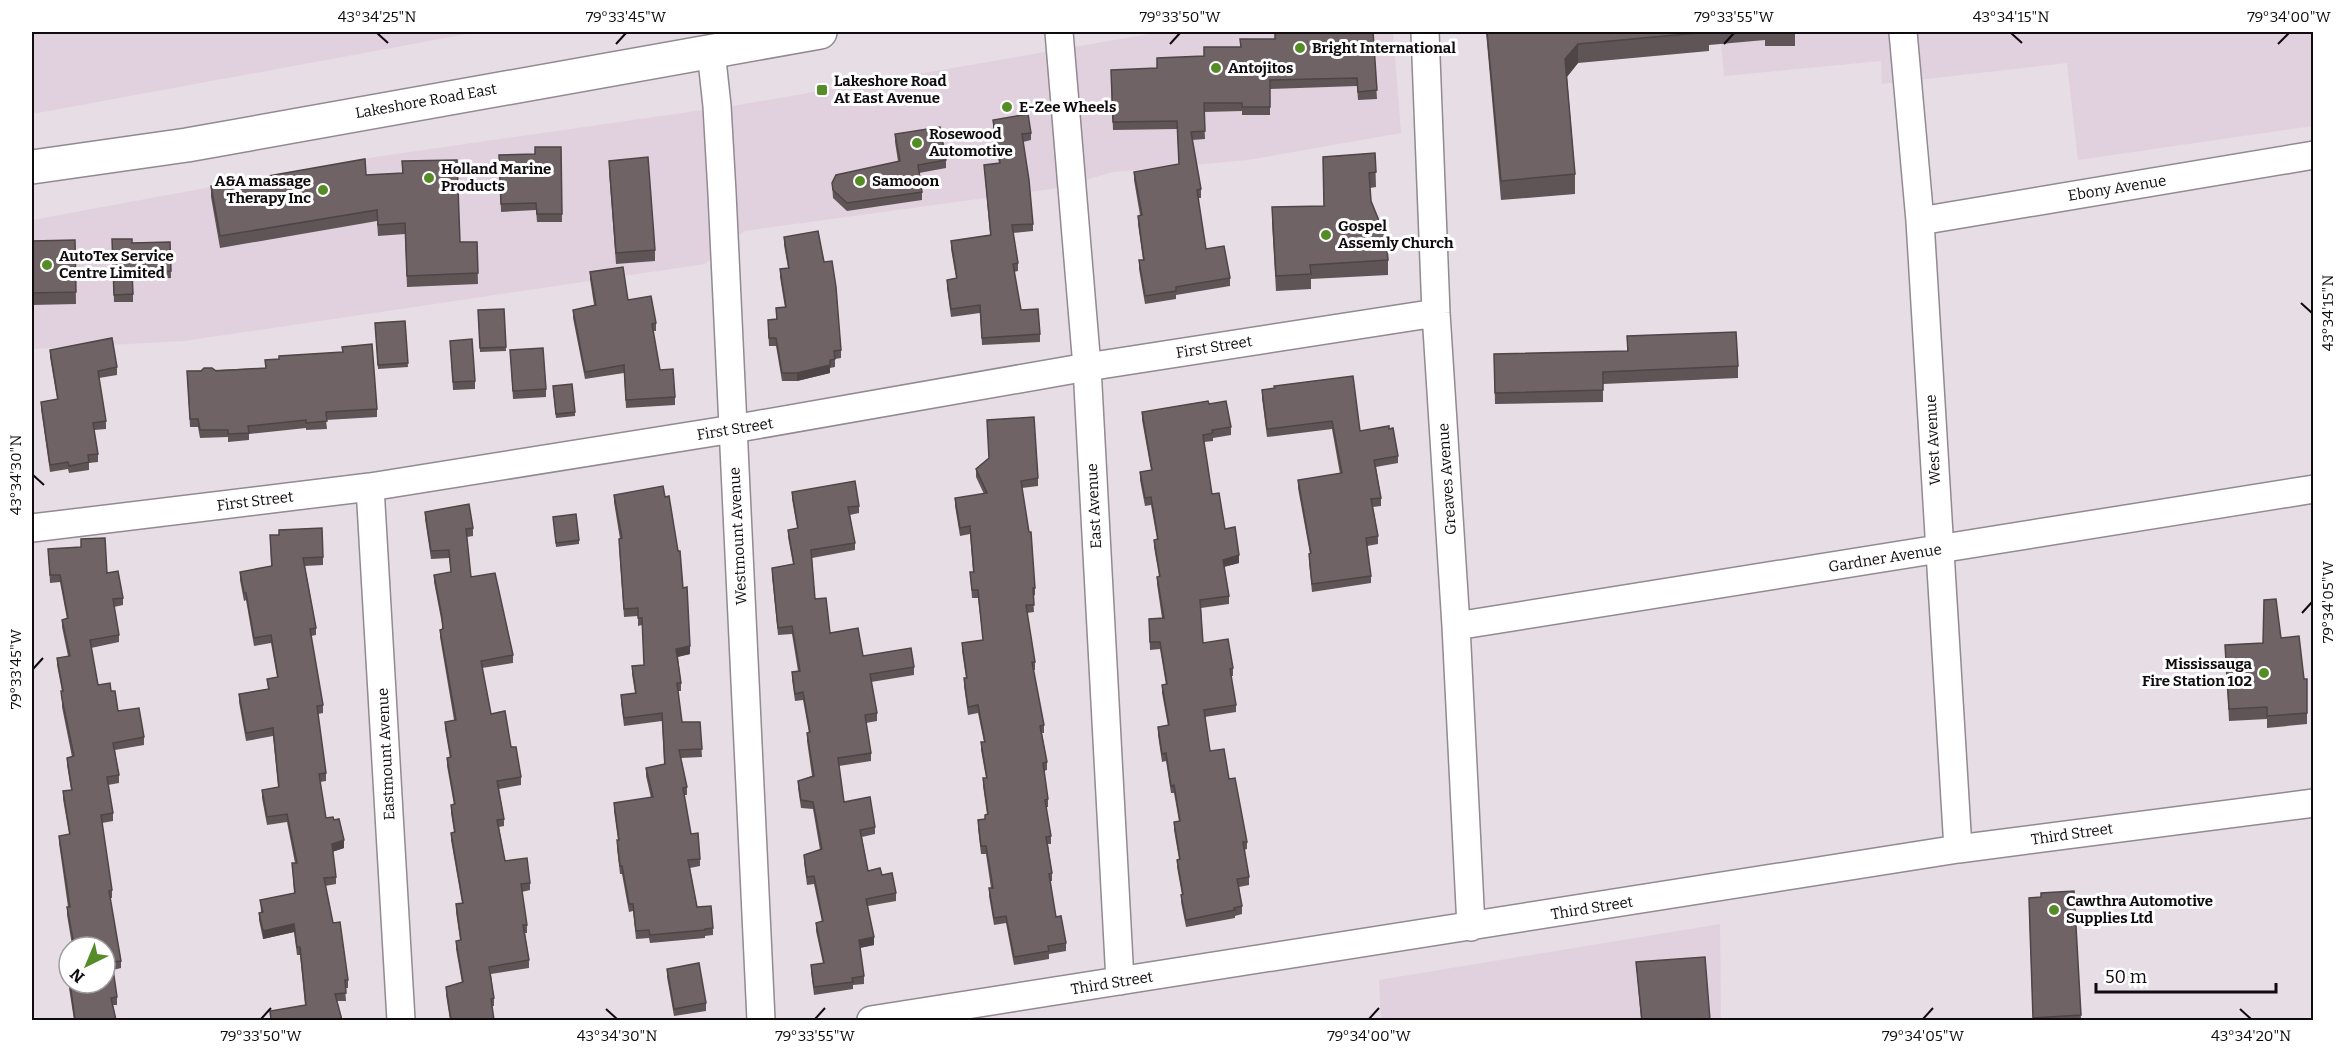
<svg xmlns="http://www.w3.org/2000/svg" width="2345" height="1052" viewBox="0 0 2345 1052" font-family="Bitter,serif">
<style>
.built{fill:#e1d0de}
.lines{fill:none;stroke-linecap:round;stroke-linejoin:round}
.minor-casing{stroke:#928991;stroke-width:30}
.major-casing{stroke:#928991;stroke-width:36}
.minor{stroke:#fff;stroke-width:27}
.major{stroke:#fff;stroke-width:33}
.wall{fill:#5f5557}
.shaded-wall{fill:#4e4547}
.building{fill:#6f6365;stroke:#4e4547;stroke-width:1.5}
.ticks{fill:none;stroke:#0f0b0e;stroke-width:2}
.poi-dot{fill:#558c27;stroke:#fff;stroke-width:2}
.labels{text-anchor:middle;stroke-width:6;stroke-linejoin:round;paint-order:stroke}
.poi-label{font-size:15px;font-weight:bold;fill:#0f0b0e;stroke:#fff;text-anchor:start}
.street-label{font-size:15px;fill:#0f0b0e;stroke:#fff}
.neatline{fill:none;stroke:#0f0b0e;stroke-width:2}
.ticks-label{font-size:15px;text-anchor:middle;fill:#0f0b0e}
</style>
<rect width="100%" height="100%" fill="#e7dde5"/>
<path class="built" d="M32 32H478L32 114Z
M1161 32H1393L1401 133 1248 160 1113 172 1058 188 744 231 705 264 184 341 32 349V220L375 157 744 104Z
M1720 32H2313V126L2078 160 2067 63 1882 84 1881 61 1724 76Z
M1720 924 1721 1020H1381L1379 980Z"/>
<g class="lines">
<defs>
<path id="minor" d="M1059 32 1087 367 1120 981
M1425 32 1436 313 1456 626 1471 927
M1903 32 1920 221 1958 849
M711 51 717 106 722 193 761 1020
M1920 221 2314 155
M370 487 401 1020
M32 528 370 487 733 429 1087 367 1436 313
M1456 626 2314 489
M871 1020 1958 849 2314 803"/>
<path id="major" d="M32 167 187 145 820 32"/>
</defs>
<use href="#minor" class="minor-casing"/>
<use href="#major" class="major-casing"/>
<use href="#minor" class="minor"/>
<use href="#major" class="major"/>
</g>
<path class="wall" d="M1373 32 1377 99 1358 100 1357 86 1270 89V115H1242V111L1204 112 1205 139 1192 140 1201 189V198H1198L1206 249 1230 278V286L1176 295V299L1145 304 1139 269V260H1143L1138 224V216L1140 215 1134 180V172L1179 164 1177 129 1113 130 1111 79 1157 68 1275 39Z
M1486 32H1795V46H1765V40L1709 45V51L1578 63 1567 77 1575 174V194L1501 200Z
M993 120 1031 133V140L1023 142 1033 224V231L1013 233 1018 263V271L1014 272 1021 310 1040 334V342L982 345 980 313 951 317 947 288V280L956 278 951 249V241L990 235 984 165 999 163 993 128Z
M895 134 946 160V168L919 173 922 192V200L847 211 833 198 832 183 898 161 895 142Z
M561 147 562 222H537L536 210 501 212 499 155 535 154Z
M1375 153 1376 187 1370 188 1371 201 1388 260V275L1311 279V289L1276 291 1272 222V207L1324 206 1323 157Z
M402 161 460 242H477L478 284 407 287 405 234 378 236 377 221 220 248 211 197V186L402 173Z
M609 161 655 250V261L616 264 609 172Z
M784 237 841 350V358L835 359V367L830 368V373L797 381H782L776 346H769L768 328 776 319V308H785L780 277V269L788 268 784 245Z
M112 239 132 243 170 242 171 278 133 280V302H114Z
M75 240 76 304 32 305V241Z
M590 272 628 300 656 323V331H653L660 370 675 397V405L626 408 624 373 585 379 573 318V310L594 305 590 279Z
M504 309 506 351 480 352 478 310Z
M405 321 408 367 378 369 375 323Z
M1627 336 1738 366V378L1603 384V402L1495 404 1494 354 1627 351Z
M450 341 475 381V389L453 390Z
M50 350 117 367V375L99 378 106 421V429L94 430 98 454V462L89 463V470L69 473 68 469 50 472 41 409V402L57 399 50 357Z
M510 350 546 389V397L513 399Z
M265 360 377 409V417L326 420 327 429 306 430V428L249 434V440L228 442V437L200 438 198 427H190L187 371 265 368Z
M553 390 575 412V416L556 418Z
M1262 390 1360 431 1398 456V463L1376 467 1381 498V506L1373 507 1378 536V544L1367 546 1371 576V583L1312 592 1309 562V554H1310L1298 488V480L1340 474 1332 429 1267 437 1262 398Z
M1209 404 1231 427V435L1213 438V441L1204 442 1212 494 1239 563 1224 567 1229 596V604L1201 608 1203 643 1233 668V676H1231L1236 705V712L1205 717 1210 751 1229 779 1247 842V849L1244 850 1249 877V885L1239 887 1242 906V914L1235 916V918L1186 927 1181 902 1182 895 1177 867V860L1179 859 1174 830V822L1179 821 1174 793H1171L1166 761 1162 762 1158 735V727L1168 726 1162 693V685H1166L1160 649 1150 650 1149 619 1162 618 1157 584V577L1159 576 1154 547V540L1157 539 1151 505 1145 506 1140 480V472L1151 470 1142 420V412Z
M987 420 1038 478V486L1022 488 1035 588V595L1033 596 1034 612 1027 613 1035 662V670H1033L1044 725V733H1042L1047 762V770L1044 771 1048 799V807H1046L1051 836V844H1048L1052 873V881H1050L1056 917 1066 943V951L1049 954V959L1014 965 1006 923 994 925 989 896V888H991L986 854H981L978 828V820L985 819V815L987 814 983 786V778H986L981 750V742H984L978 713 968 715 964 686V678H966L962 651V643L983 640 978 598H972L970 572H973L970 534 960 536 955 506V498L984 494 976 477V469L989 458Z
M792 492 859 506V513L850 515 855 543V550L812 558 815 599 830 633 863 656 914 667V675L871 682 877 713V721L866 723 871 753V761L839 766 844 802 875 827V834L862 837 868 871 882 875 896 893V901L868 906 874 945 860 948 864 976V984L853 985V989L814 995 811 972V965L823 963 816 931V923L822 922 814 884 807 885 804 862V855L820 850 813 809 801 808 798 788V781L812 776 807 741V733H809L803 700 795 701 792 679V672L798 671 792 634 778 635 772 576V568L793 564 788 537V530L797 528 792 499Z
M614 495 683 588 690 654 678 657 681 683V691H678L682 722H700L702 757 681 758 687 787V795H684L691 834 700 859V866L690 868 697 907 713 928V935L705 936V938L650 943 649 938 636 939 633 911 629 912 622 874H620L617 848V840H618L614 811V803L651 798 646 776V768L664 764 662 721 624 726 621 703V695L635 693 632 674V666L644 665 642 625 638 626V616L624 617 619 546V539H620L614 502Z
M425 512 473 528V536L467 537 471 577 513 655V663L482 668 491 714 511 747 521 777V785L499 789 504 819V826L499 827 505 861 530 883V890L522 892 527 925V933H525L529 960V968L491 974 494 998V1006H492L494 1020H450L446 995V987L462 983 456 949V941L460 940 456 912V904L462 903 451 840V833L454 832 451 813V805H454L447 766V758H450L445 729V722L454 720 440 637V630L442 629V624L434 582V575L451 572 449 558 431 559 425 519Z
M553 517 579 540V544L556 547Z
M270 535 323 557V565L305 566 316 628V635L311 636 323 705V713L318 714 326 773V781L320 782 326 818 334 820 344 848 332 852 336 877V884L325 886 333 923 348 980V988H345L346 1001H337L342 1020H270V1011L305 1005 300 955H297L294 932 263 939 259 920V913L261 912 260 900 294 893 292 863H295L287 822 267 825 262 798V790L278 787 273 736 246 741 239 702V694L268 689 267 679 277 677 271 643 254 646 246 600 244 601 240 580V572L271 566Z
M48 549 107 573 123 598V605L114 607 119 635V642L91 648 98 685 111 691 118 711 144 737V745L115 750 119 775V783L108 785 113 813V821L102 823 112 890V898H110L121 961V968L113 970 117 997V1005H113L116 1020H74L69 988V983H105L69 947V955V945H72L67 915V907H68L59 843V836L69 834 63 799V791L71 790 67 765V758L72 757 62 707V691L57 665V658L68 656 62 627V620L67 619 60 582 50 583Z
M2281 638 2304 679H2307V724L2267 728V719L2229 721 2225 645 2263 643Z
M2074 891 2081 1020H2033L2029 909 2041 897Z
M1636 962 1710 1020H1641Z
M667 969 706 1003V1011L674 1016 667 977Z"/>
<path class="shaded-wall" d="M1578 44V63L1565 79V59Z
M830 365V373L797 381V373Z
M1239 555V563L1223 567V560Z
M690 646V654L676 657V649Z
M344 840V848L332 852V844Z
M294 924V932L263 939V931Z
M874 937V945L859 948V940Z"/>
<path class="building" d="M1275 32H1373L1377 90 1358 92 1357 78 1270 80V107H1242V103H1204L1205 131 1191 132 1201 189 1197 190 1206 249 1224 246 1230 278 1176 287V291L1145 296 1139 260H1144L1138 216 1142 215 1134 172 1179 164 1177 121 1113 122 1111 70 1157 68V58L1204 56V47H1241L1240 39H1275Z
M1487 32H1709L1578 44 1565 59 1575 174 1501 181Z
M1028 114 1031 133 1022 134 1029 180 1033 224 1012 225 1018 263 1013 264 1021 310 1038 309 1040 334 982 338 980 305 951 309 947 280 957 278 951 241 991 235 984 165 1000 163 993 120Z
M940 127 946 160 918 165 922 192 847 203 833 190 832 183 836 175 900 161 895 134Z
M535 147H561L562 214H537L536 203 501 204 499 155 535 154Z
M1375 153 1376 172 1369 173 1371 201 1386 238 1388 260 1310 265 1311 274 1276 276 1272 207 1324 206 1323 157Z
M648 157 655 250 616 253 609 161Z
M365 159 366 175 403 173 402 161 457 160 460 242H477L478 273 407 276 405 223 378 225 377 210 220 236 211 186Z
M818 231 824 262 832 261 836 287 841 350 834 351 835 359 830 360V365L797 373H782L776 338H769L768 320 777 319 776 308 786 307 780 269 789 268 784 237Z
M112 239H132V243L170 242 171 271 132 272 133 294 114 295Z
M75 240 76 292 32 293V241Z
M623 267 628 300 651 296 656 323 652 324 660 370 673 369 675 397 626 400 624 365 585 372 573 310 596 305 590 272Z
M504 309 506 347 480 348 478 310Z
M405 321 408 363 378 365 375 323Z
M1736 332 1738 366 1603 372V390L1495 393 1494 354 1628 351 1627 336Z
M112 338 117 367 98 371 106 421 93 423 98 454 88 455 89 462 69 466 68 462 50 465 41 402 58 399 50 350Z
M472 339 475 381 453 382 450 341Z
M372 344 377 409 326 412 327 421 306 423V420L248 426 249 433 228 434V430H200L198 419H190L187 371H201L204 368H212L216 371 266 368 265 360 279 359V356L343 352 342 347Z
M543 348 546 389 513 391 510 350Z
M1353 376 1360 431 1389 426V429L1393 428 1398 456 1374 460 1381 498 1371 499 1378 536 1366 538 1371 576 1312 584 1309 554 1311 553 1298 480 1342 473 1332 421 1267 429 1262 390 1275 388 1274 386Z
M572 384 575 412 556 414 553 386Z
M1208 401 1209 404 1226 401 1231 427 1212 430 1213 433 1203 435 1212 494 1219 493 1225 529 1235 527 1239 555 1223 560 1229 596 1200 600 1203 643 1228 639 1233 668 1230 669 1236 705 1204 710 1210 751 1224 749 1229 779 1235 778 1247 842H1243L1249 877 1237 879 1242 906 1234 908 1235 910 1186 920 1181 895 1183 894 1177 860 1180 859 1174 822 1180 821 1174 785 1171 786 1166 753 1162 754 1158 727 1169 725 1162 685 1167 684 1160 642H1150L1149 619 1164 618 1157 577 1160 576 1154 540 1158 539 1151 497 1145 498 1140 472 1152 470 1142 412Z
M1034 417 1038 478 1021 481 1029 532H1031L1035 588H1033L1034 605H1026L1035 662H1032L1044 725 1040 726 1047 762 1043 763 1048 799 1045 800 1051 836 1046 837 1052 873 1049 874 1056 917 1061 916 1066 943 1048 946 1049 951 1014 957 1006 916 994 918 989 888H993L986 846H981L978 820 985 819V815L988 814 983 778H987L981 742H985L978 705 968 707 964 678H967L962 643 983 640 978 590H972L970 572H974L970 526 960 528 955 498 987 493 976 469 989 458 987 420Z
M855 481 859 506 848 507 855 543 811 550 815 599 826 598 830 633 858 628 863 656 911 648 914 667 870 674 877 713 865 715 871 753 838 758 844 802 870 797 875 827 860 830 868 871 880 868 882 875 892 873 896 893 866 899 874 937 859 940 864 976 852 978 853 982 814 987 811 965 824 963 816 923 823 921 814 876 807 877 804 855 822 849 813 802 801 800 798 781 814 776 807 733 810 732 803 692 795 694 792 672 800 671 792 626 778 628 772 568 794 564 788 530 798 528 792 492Z
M663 486 665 497 669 496 678 551H680L683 588 687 587 690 646 676 649 681 683H677L682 722H700L702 749 679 750 687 787 683 788 691 834 698 833 700 859 688 860 697 907 711 906 713 928 705 929V930L650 935 649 930 636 931 633 904H629L622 866H620L617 840H619L614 803 653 797 646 768 665 764 662 713 624 718 621 695 636 693 632 666 644 665 642 618H638V608L624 609 619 539 622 538 614 495Z
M469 504 473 528 466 529 471 577 495 573 513 655 481 661 491 714 505 711 511 747H516L521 777 497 781 504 819 497 820 505 861 527 858 530 883 521 884 527 925H523L529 960 489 967 494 998 491 999 494 1020H451L446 987 463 982 456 941 461 940 456 904 463 903 451 833 455 832 451 805 455 804 447 758 451 757 445 722 456 720 440 630 443 629 442 617 434 575 451 572 449 550 431 551 425 512Z
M576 514 579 540 556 543 553 517Z
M322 528 323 557 303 558 316 628 310 629 323 705 317 706 326 773 319 774 326 818 333 817 334 820 339 819 344 840 332 844 336 877 324 878 333 923 340 922 348 980H345L346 993 335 994 342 1020H271L270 1011 306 1005 300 947H297L294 924 263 931 259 913 263 912 260 900 295 893 292 863H297L287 814 267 817 262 790 279 787 273 728 246 733 239 694 269 689 267 679 278 677 271 635 254 638 246 593H244L240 572 272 566 270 535H279V530Z
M105 538 107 573 118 571 123 598 113 599 119 635 90 640 98 685 110 683 111 691H115L118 711 139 708 144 737 113 743 119 775 107 777 113 813 101 815 112 890 109 891 121 961 112 962 117 997 111 998 116 1020H75L70 983H105V947L69 948V945H74L67 907H70L59 836 70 834 63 791 72 790 67 758 74 756 62 699 61 691H63L57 658 70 656 62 620 68 618 60 575H50L48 549 81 547V539Z
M2276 599 2281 638 2299 636 2304 679H2307V713L2267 716V707L2229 709 2225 645 2263 643 2264 600Z
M2074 891 2081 1015 2033 1018 2029 898 2041 897V893Z
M1705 957 1710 1020H1642L1636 962Z
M699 963 706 1003 674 1009 667 969Z"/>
<path class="ticks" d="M377 33 388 43M2011 33 2022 43M616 44 626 33M1170 44 1180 33M1724 44 1734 33M2278 44 2289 33M2301 303 2312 313M33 475 44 485M2302 613 2312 602M33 669 43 658M606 1009 617 1019M2240 1009 2251 1019M261 1019 271 1008M815 1019 825 1008M1369 1019 1379 1008M1923 1019 1933 1008"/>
<g class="poi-dot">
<circle cx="1300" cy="48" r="6"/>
<circle cx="1216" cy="68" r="6"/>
<rect x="816" y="84" width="12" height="12" rx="3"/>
<circle cx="1007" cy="107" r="6"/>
<circle cx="917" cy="143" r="6"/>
<circle cx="429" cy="178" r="6"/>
<circle cx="860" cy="181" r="6"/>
<circle cx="323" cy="190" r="6"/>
<circle cx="1326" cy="235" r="6"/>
<circle cx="47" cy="265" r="6"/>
<circle cx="2264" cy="673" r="6"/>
<circle cx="2054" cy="910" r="6"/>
</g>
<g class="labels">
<g class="poi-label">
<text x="1312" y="53">Bright International</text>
<text x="1228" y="73">Antojitos</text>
<text x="834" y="86">Lakeshore Road<tspan x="834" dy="17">At East Avenue</tspan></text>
<text x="1019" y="112">E-Zee Wheels</text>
<text x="929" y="139">Rosewood<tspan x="929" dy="17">Automotive</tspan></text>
<text x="441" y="174">Holland Marine<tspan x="441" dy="17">Products</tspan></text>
<text x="311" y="186" text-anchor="end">A&amp;A massage<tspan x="311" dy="17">Therapy Inc</tspan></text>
<text x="872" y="186">Samooon</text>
<text x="1338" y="231">Gospel<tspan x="1338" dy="17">Assemly Church</tspan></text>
<text x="59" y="261">AutoTex Service<tspan x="59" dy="17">Centre Limited</tspan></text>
<text x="2252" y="669" text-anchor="end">Mississauga<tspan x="2252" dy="17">Fire Station 102</tspan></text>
<text x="2066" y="906">Cawthra Automotive<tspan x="2066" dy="17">Supplies Ltd</tspan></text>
</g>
<g class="street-label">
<text transform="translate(426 101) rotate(-10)" y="5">Lakeshore Road East</text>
<text transform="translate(2117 188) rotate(-9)" y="5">Ebony Avenue</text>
<text transform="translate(1214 347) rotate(-9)" y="5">First Street</text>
<text transform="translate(735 429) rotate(-9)" y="5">First Street</text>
<text transform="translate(1933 440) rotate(-93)" y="5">West Avenue</text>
<text transform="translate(1447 479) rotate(-94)" y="5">Greaves Avenue</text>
<text transform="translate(255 501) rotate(-7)" y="5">First Street</text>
<text transform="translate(1094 506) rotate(-93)" y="5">East Avenue</text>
<text transform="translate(738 536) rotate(-93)" y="5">Westmount Avenue</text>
<text transform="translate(1885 558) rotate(-9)" y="5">Gardner Avenue</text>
<text transform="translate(386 754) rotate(-93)" y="5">Eastmount Avenue</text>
<text transform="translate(2072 834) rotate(-8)" y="5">Third Street</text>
<text transform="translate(1592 908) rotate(-9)" y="5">Third Street</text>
<text transform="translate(1112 983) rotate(-9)" y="5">Third Street</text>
</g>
</g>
<rect width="2345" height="1052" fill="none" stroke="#ffffff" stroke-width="66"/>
<g transform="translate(87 965) rotate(223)"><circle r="28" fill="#ffffff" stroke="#9f9d9f" stroke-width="1.5"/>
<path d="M0-4.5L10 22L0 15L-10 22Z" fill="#558c27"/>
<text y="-9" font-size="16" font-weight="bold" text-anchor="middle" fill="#0f0b0e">N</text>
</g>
<path d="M2096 983v9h180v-9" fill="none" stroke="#0f0b0e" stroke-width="3"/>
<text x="2105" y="983" font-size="18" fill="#0f0b0e" stroke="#ffffff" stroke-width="4.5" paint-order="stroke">50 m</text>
<rect x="33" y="33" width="2279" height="986" class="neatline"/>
<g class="ticks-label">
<text x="377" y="22">43°34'25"N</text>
<text x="626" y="22">79°33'45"W</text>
<text x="1180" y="22">79°33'50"W</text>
<text x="1734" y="22">79°33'55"W</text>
<text x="2011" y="22">43°34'15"N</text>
<text x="2289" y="22">79°34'00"W</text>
<text transform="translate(2328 313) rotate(-90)" y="5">43°34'15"N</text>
<text transform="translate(16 475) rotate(-90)" y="5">43°34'30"N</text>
<text transform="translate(2328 602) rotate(-90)" y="5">79°34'05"W</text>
<text transform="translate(16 669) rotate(-90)" y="5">79°33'45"W</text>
<text x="261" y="1041">79°33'50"W</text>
<text x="617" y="1041">43°34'30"N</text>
<text x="815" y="1041">79°33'55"W</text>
<text x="1369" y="1041">79°34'00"W</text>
<text x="1923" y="1041">79°34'05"W</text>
<text x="2251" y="1041">43°34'20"N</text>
</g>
</svg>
